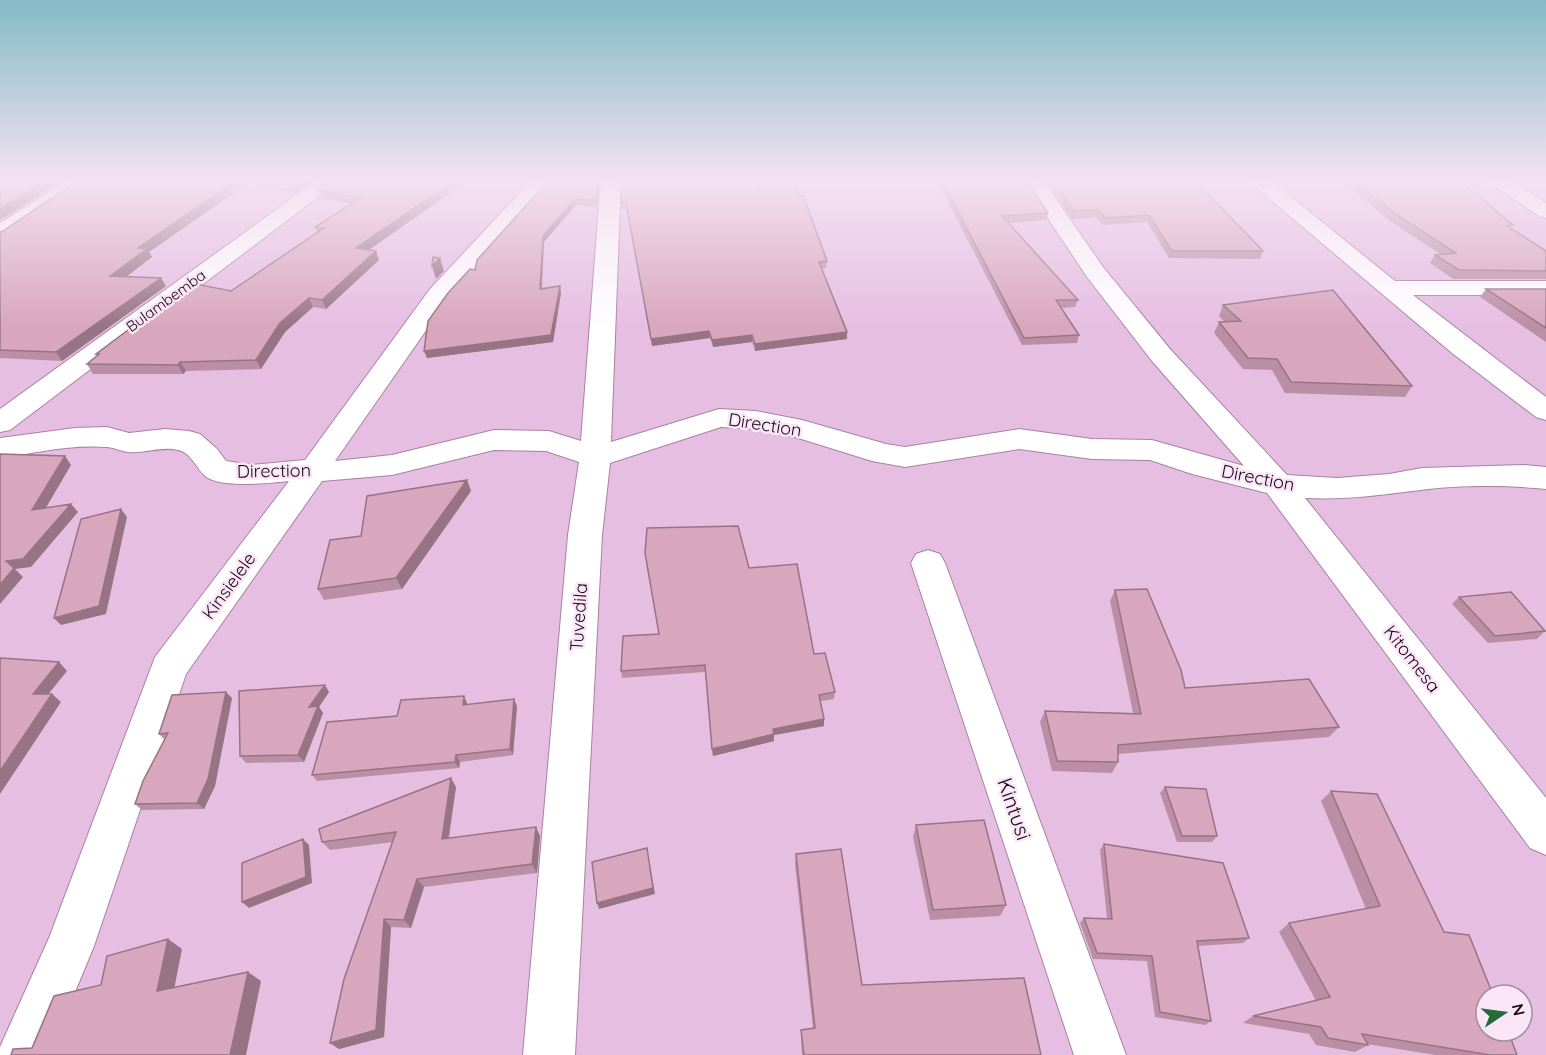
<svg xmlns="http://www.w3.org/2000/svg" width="1546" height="1055" viewBox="0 0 1546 1055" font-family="Quicksand,sans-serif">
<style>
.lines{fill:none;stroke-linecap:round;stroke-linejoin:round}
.minor-casing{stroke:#a881a4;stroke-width:2}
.minor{fill:#fff;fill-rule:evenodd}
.wall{fill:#ba8fa3}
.shaded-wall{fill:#977484}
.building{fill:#d8a6bd;stroke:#977484;stroke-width:1.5}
.labels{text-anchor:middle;stroke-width:5;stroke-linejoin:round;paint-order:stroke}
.far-street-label{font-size:15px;fill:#180a17;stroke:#fbe6f8}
.street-label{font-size:18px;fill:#180a17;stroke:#fbe6f8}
.near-street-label{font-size:21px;fill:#180a17;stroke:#fbe6f8}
</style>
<rect width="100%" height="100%" fill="#e6bee2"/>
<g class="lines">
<defs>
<path id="minor" d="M70 179H94L8 238 0 240V223Z
M319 179H342L10 430 0 432V409Z
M533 179H554L448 299 335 461 392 455 494 430 549 431 581 441 601 179H621L611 442 719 409 756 411 802 420 886 444 905 447 1019 429 1092 439 1152 440 1244 466 1152 361 1087 277 1022 179H1042L1103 267 1170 349 1287 475 1337 478 1389 474 1422 468 1524 465 1546 467V489C1510 485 1457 485 1421 490 1380 495 1346 500 1305 498L1546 798V855L1530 848 1267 493 1192 474 1150 460 1092 459 1019 449 905 467 872 461 795 437 756 429 721 427 610 463 602 535 575 1055H523L568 535 579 462 546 451 494 450 392 475 322 481 186 674 94 946 49 1055H0V1047L49 938 155 657 289 481C271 483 217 489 204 475 196 467 190 452 178 450 161 446 144 454 128 452 120 451 113 447 106 447 71 444 34 453 0 458V438L75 428 107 427 129 433 165 429 189 431 200 434 217 449 226 461 251 465 305 460 430 289Z
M1246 179H1269L1395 281H1546V295H1413L1546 397V420L1536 417 1452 353Z
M1484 179H1508L1546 203V218L1539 216Z
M928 550 940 554 945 563 1126 1055H1074L911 563 916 554Z"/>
</defs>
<use href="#minor" class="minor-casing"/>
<use href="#minor" class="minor"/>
</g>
<path class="wall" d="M80 179H315L296 193 248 183 149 252 152 257 126 277 166 286 62 361 0 358V232L3 231Z
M332 179H470L369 250 379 260 326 309 313 307 285 332 261 369 186 371 183 374H93L87 364 97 356 96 354 231 291 317 232 315 227 352 204 321 198 318 190Z
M599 179 597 207 576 205 544 242 542 289 561 293 553 342 427 358 424 351 475 270Z
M936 179H1026L1048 213 1047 220 1008 223 1078 300 1075 307 1061 308 1079 335 1077 343 1022 345Z
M1044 179H1194L1263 251 1260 259 1169 258 1147 222 1103 225 1096 217 1072 219Z
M1339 179H1458L1511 228 1546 251V279H1453L1430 263 1435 255 1440 254 1390 221Z
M758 190 827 261 826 268H821L847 332V339L755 351 752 342 713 347 710 338 652 346 627 209H622L621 203Z
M1486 289H1546V342L1480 297Z
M1223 305 1412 386 1405 397 1285 393 1272 370 1243 369 1214 333 1219 322H1225L1219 316Z
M467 480 471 491 402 589 324 600 318 589 361 536Z
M749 568 814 654 835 692 834 699 821 701 824 726 774 735V741L713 756 705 672 622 678 621 671 659 634Z
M1115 590 1185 688 1339 727 1329 737 1118 754V762L1112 773 1052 771 1040 722 1045 711 1133 713 1110 601Z
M1459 597 1545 631 1537 639 1488 643 1452 604Z
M329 692 319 707 323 713 304 762 246 763 240 756Z
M464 696 467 705 517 706 513 755 460 762 459 768 317 781 312 775 397 716Z
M232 698 215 786 204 809 142 810 135 804 165 740 159 734Z
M456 787 449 838 540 836 537 873 424 887 411 928 391 927 384 1037 339 1049 393 842 330 850 322 842Z
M1165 787 1217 836 1212 842H1177L1160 793Z
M1331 791 1444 932 1517 1055H1436L1367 1044 1368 1045 1355 1052 1316 1045 1309 1034 1243 1023 1253 1016 1316 1001 1279 932 1289 923 1366 909 1321 801Z
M916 825 1006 905 1000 916 930 920 913 837Z
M1104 844 1249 938 1243 943 1198 946 1211 1021 1205 1025 1155 1017 1147 961 1093 959 1080 923 1084 918H1107L1100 850Z
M796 854 862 985 1041 1055H802L801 1038V1030L813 1028 795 864Z"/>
<path class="shaded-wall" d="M48 179H66L0 220V209Z
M238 179H247L248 183 149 252 152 257 115 285 110 276 138 248Z
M301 179H315L296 193 293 185Z
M456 179H470L360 256 356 248Z
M598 179H599L597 207 596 200Z
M575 199 576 205 544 242 541 296 540 289 543 236Z
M376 251 379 260 326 309 322 300Z
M440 258 444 271 436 279 432 266Z
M161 278 166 286 62 361 56 352Z
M560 286 561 293 553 342 427 358 424 351Z
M309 298 313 307 285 332 261 369 256 360 280 323Z
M709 331 710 338 652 346 651 339Z
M847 332V339L755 351V344Z
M752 335V342L713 347 712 340Z
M180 362 186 371 183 374 178 365Z
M65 456 71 465 40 518 32 510Z
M467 480 471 491 402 589 396 578Z
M71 504 78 512 31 567 15 569 23 577 0 604V585L6 561Z
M121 509 127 517 106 614 61 625 54 618Z
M59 662 67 671 42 702 33 694Z
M325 685 329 692 319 707 323 713 304 762 298 755 309 707Z
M226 692 232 698 215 786 204 809 197 803Z
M52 694 61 702 0 794V771Z
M464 696 467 703V712L463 705Z
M514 699 517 706 513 755 510 749Z
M824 719V726L774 735V741L713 756 712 749 773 729Z
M456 755 460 762 459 768 455 762Z
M451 778 456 787 447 847 442 839Z
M536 827 540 836 537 873 532 864Z
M303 839 309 845 312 883 249 908 242 902Z
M647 848 655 894 599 909 597 903Z
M417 879 424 887 411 928 404 920Z
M384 919 391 927 384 1037 339 1049 330 1043Z
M168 939 182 949 172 1000 157 991Z
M248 972 261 981 246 1055H230Z"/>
<path class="building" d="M0 179H48L0 209Z
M80 179H238L138 248 147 249 110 276 161 278 56 352 0 350V232L3 231Z
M267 179H301L293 185Z
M332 179H456L356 248 376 251 322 300 309 298 280 323 256 360 180 362 178 365 87 364 99 354H96L191 283 231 291 324 228 315 227 361 198 318 190Z
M550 179H598L596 200 575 199 543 236 540 289 560 286 551 335 424 351 428 321 448 293 470 269 475 270 477 260Z
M622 179H758V190L796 187 800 196 803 195 827 261 819 262 847 332 755 344 752 335 712 340 709 331 651 339 626 203H621Z
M941 179H1026L1048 213 1002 216 1078 300H1056L1079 335 1024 338Z
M1051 179H1194L1263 251H1172L1149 215 1106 218 1098 210 1074 211Z
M1352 179H1458L1513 225 1507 226 1546 251V271L1459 270 1435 255 1456 253 1394 213Z
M433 257 440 258 432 266Z
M1486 289H1546V328Z
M1333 290 1412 386 1291 382 1277 359 1248 358 1219 322 1241 321 1223 305Z
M0 454 65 456 32 510 71 504 23 559 6 561 14 568 0 585Z
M467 480 396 578 318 589 330 540 361 536 367 496Z
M121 509 99 606 54 618 81 519Z
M738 526 749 568 797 564 814 654 825 653 835 692 819 695 824 719 773 729 774 734 712 749 705 665 621 671 623 636 659 634 645 553 647 528Z
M1147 589 1181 670 1185 688 1309 679 1339 727 1118 745V762L1057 761 1045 711 1141 714 1115 590Z
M1511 592 1545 631 1495 636 1459 597Z
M0 658 59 662 33 694H52L0 771Z
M325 685 309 707 318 706 298 755 240 756 239 691Z
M226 692 208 779 197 803 135 804 143 781 168 733 159 734 172 695Z
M464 696 463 705 514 699 510 749 456 755 455 762 312 775 327 722 397 716 401 700Z
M451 778 442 839 536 827 532 864 417 879 404 920 384 919 376 1030 330 1043 344 979 396 832 322 842 319 829Z
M1165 787 1206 789 1217 836H1182Z
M1331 791 1377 794 1444 932 1469 935 1493 995H1486V1031H1508L1517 1055H1490L1362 1034 1368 1045 1328 1038 1321 1027 1253 1016 1330 997 1289 923 1380 906Z
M984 820 1006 905 933 910 916 825Z
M303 839 306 877 242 902V863Z
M1104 844 1223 863 1249 938 1197 941 1211 1021 1160 1012 1152 956 1097 953 1084 918 1112 919Z
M647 848 653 888 597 903 592 862Z
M841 849 862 985 1024 978 1041 1055H804L801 1030 815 1028 796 854Z
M168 939 157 991 248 972 230 1055H11L13 1049 32 1048 54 996 101 985 107 956Z"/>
<linearGradient id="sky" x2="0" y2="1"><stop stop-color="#82bac6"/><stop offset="0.55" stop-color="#f4e2f2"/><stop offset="1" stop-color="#f4e2f2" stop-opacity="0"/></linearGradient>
<rect width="1546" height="327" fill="url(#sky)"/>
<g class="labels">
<g class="far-street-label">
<text transform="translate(166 301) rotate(-36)" y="5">Bulambemba</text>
</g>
<g class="street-label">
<text transform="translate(765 425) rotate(9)" y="6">Direction</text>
<text transform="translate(274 471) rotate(-1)" y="6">Direction</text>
<text transform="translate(1258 478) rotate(11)" y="6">Direction</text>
<text transform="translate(229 586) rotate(-54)" y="6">Kinsielele</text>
<text transform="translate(579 617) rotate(-86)" y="6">Tuvedila</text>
<text transform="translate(1412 659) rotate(52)" y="6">Kitomesa</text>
</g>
<g class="near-street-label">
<text transform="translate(1014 809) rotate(71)" y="7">Kintusi</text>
</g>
</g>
<g transform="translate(1504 1013) rotate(77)"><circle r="28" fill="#fbe6f8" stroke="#a08e9e" stroke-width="1.5"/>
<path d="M0-4.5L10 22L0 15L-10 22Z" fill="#256c39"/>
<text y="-9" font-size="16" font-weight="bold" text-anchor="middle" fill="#180a17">N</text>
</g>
</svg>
